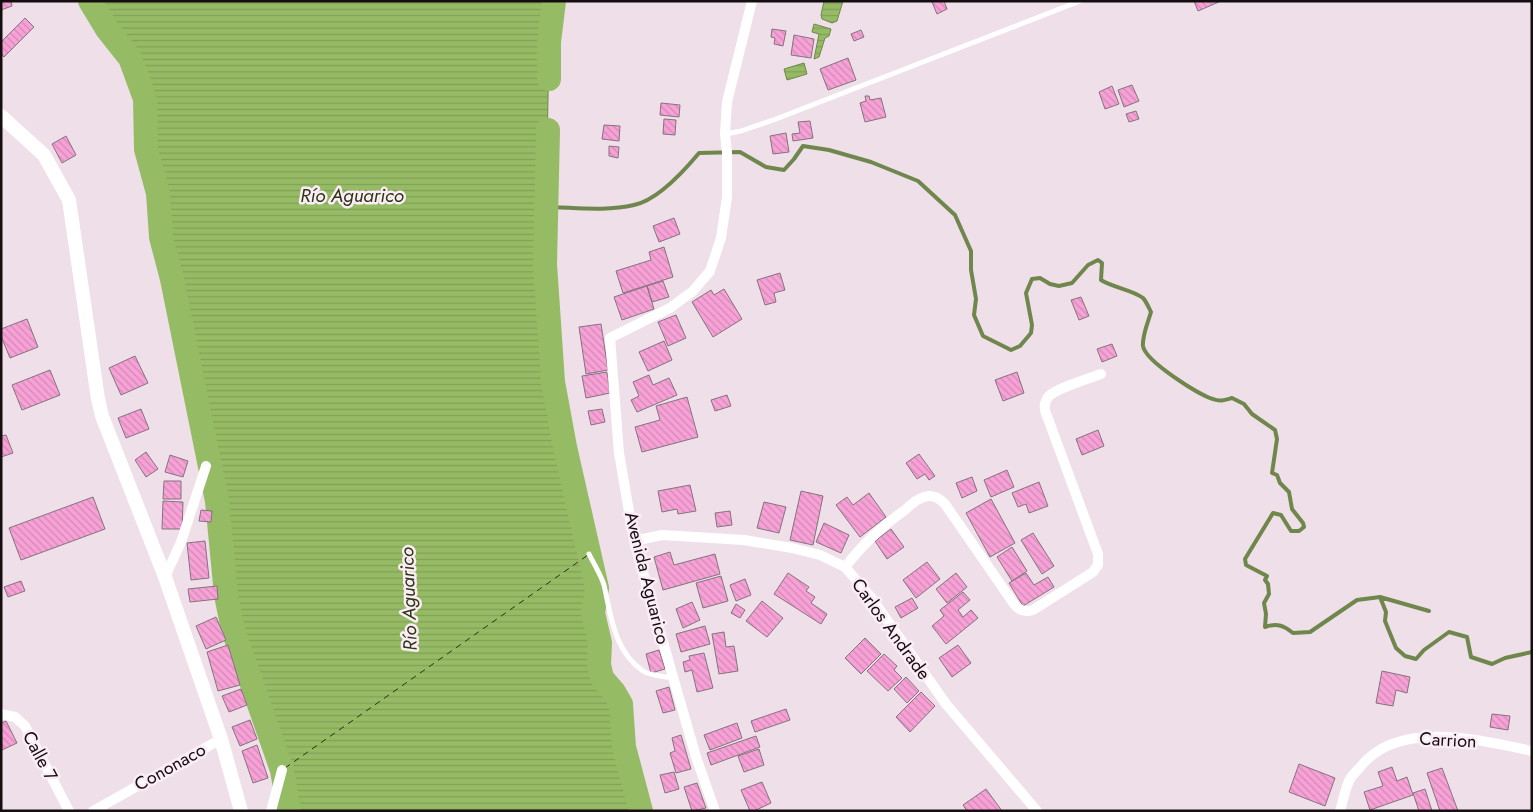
<svg xmlns="http://www.w3.org/2000/svg" width="1533" height="812" viewBox="0 0 1533 812" font-family="Jost,sans-serif">
<style>
.water{fill:url(#water-rules);stroke:#6f874c}
.lines{fill:none;stroke-linecap:round;stroke-linejoin:round}
.stream{stroke:#6f874c;stroke-width:4}
.river{stroke:#96bb65;stroke-width:24}
.ferry{stroke:#283612;stroke-width:1;stroke-dasharray:6 5;stroke-linecap:butt}
.building{fill:url(#building-back-hatch);stroke:#82747c}
.lane{stroke:#fff;stroke-width:5}
.street{stroke:#fff;stroke-width:10}
.secondary{stroke:#fff;stroke-width:14}
.labels{text-anchor:middle;stroke-width:5;stroke-linejoin:round;paint-order:stroke}
.street-label{font-size:18px;fill:#140e11;stroke:#fcecf5}
.water-label{font-size:19px;font-style:italic;fill:#283612;stroke:#fcecf5}
</style>
<defs>
<pattern id="water-rules" width="6" height="5" patternUnits="userSpaceOnUse" patternTransform="scale(1.25)"><rect width="6" height="5" fill="#96bb65"/><path d="M0 2.5h6" fill="none" stroke="#80a057"/></pattern>
<pattern id="building-back-hatch" width="6" height="6" patternUnits="userSpaceOnUse" patternTransform="scale(1.25)"><rect width="6" height="6" fill="#f7a1d6"/><path d="M-1 5l2 2M0 0l6 6M5-1l2 2" fill="none" stroke="#d389b7"/></pattern>
</defs>
<rect width="100%" height="100%" fill="#efdfe8"/>
<path class="water" d="M90 1H554L549 42 545 264 553 382 565 447 597 588 593 613 600 643 599 665 602 678 614 692 621 704 624 747 641 811H289L282 770 233 630 226 595 217 501 172 279 161 237 158 193 146 149 145 99 130 58 107 29Z
M824 1H843L837 21 832 23 822 19 821 15Z
M814 24 831 29 829 36 825 38 819 57 814 59 819 34 812 32Z
M804 63 807 74 787 80 784 69Z"/>
<g class="lines">
<path class="stream" d="M542 207C572 207 604 212 634 205 658 200 684 171 699 153L740 152 766 167 784 170 794 159 803 146 829 150 871 162 918 181 955 215 971 251V270L976 299 974 315 983 336 1011 350 1020 346 1031 333 1032 325 1026 293 1032 279 1040 278 1050 284 1059 286 1072 283 1088 265 1098 260 1102 263 1101 280C1114 288 1133 290 1143 298 1146 301 1149 308 1151 312 1148 322 1142 336 1143 346 1145 361 1199 395 1213 399 1220 402 1225 400 1232 398L1244 404 1252 414 1275 430 1277 439 1272 473 1277 475 1280 483 1289 492 1292 509 1303 523 1304 527 1299 531H1291L1281 515 1273 513 1245 559 1246 565 1267 576 1265 580 1268 584 1269 594 1264 603 1266 614 1265 627C1277 623 1283 625 1293 633L1310 632 1357 600 1380 597 1429 611
M1380 597 1386 612 1385 621 1396 648 1405 656 1416 659 1424 650 1449 632 1467 637 1471 657 1492 664 1505 658 1532 652"/>
<path class="river" d="M90 1 107 29 130 58 145 99 146 149 158 193 161 237 172 279 217 501 226 595 233 630 282 770 289 811
M549 79V42L554 1
M548 130 545 264 553 382 565 447 597 588 593 613 600 643 599 665 602 678 614 692 621 704 624 747 641 811"/>
<path class="ferry" d="M285 768 588 555"/>
</g>
<path class="building" d="M1 1H11L12 6 1 10Z
M934 1H944L947 9 937 14 932 2Z
M1194 1H1221L1198 11Z
M25 18 34 27 4 57 1 54V42Z
M772 29 786 31 783 46 774 44 775 38 771 37Z
M861 30 864 37 854 41 851 34Z
M794 35 814 39 811 58 791 55Z
M848 58 856 80 828 90 820 69Z
M1132 85 1139 101 1124 107 1118 90Z
M1112 86 1119 104 1105 109 1099 92Z
M865 96H869L870 100 881 98 886 117 865 122 860 103 866 101Z
M661 103 680 105 679 117 660 115Z
M1136 111 1139 119 1129 122 1126 114Z
M664 119 676 120 675 135 663 134Z
M810 121 813 138 793 141 792 134 800 133 798 122Z
M604 125 620 126 619 141 602 139Z
M786 133 789 152 773 154 770 136Z
M66 136 76 155 62 163 52 144Z
M609 146 619 147 618 158 609 156Z
M674 218 680 234 659 242 653 226Z
M664 247 673 277 623 293 616 271 651 260 649 252Z
M780 273 785 290 774 293 776 302 765 305 757 280Z
M663 281 669 297 652 302 647 286Z
M647 286 654 309 622 320 614 297Z
M724 289 742 319 713 337 692 302 711 290 714 295Z
M1081 297 1089 316 1079 320 1071 300Z
M676 315 686 338 668 346 658 322Z
M27 319 38 347 10 358 1 336V329Z
M601 324 608 370 586 374 579 327Z
M664 341 672 360 648 371 639 352Z
M1112 344 1117 356 1102 362 1097 349Z
M135 356 148 383 121 395 109 368Z
M50 370 60 395 22 410 12 385Z
M607 372 610 393 586 398 582 376Z
M1017 372 1024 393 1003 401 995 380Z
M649 375 653 385 669 378 677 395 637 412 631 400 639 396 633 382Z
M727 395 731 406 715 411 711 400Z
M687 397 698 437 642 452 635 427 660 420 656 406Z
M141 409 149 429 126 438 118 418Z
M602 409 605 422 591 425 588 411Z
M1098 430 1104 446 1082 455 1076 439Z
M6 435 13 453 1 457V436Z
M146 452 158 469 146 477 135 460Z
M919 454 935 476 929 480 925 474 917 479 906 463Z
M170 455 188 461 183 477 165 472Z
M1007 470 1014 487 991 497 984 480Z
M972 477 977 491 962 498 956 483Z
M164 481H181V499H163Z
M1039 482 1048 506 1029 513 1026 504 1018 507 1012 493Z
M690 485 696 511 678 514 677 509 662 512 658 491Z
M801 491 823 496 813 545 790 540Z
M869 493 886 517 860 537 836 505 847 497 853 505Z
M93 497 105 529 21 560 9 528Z
M991 499 1015 543 990 557 966 513Z
M163 501 183 502 182 529H162Z
M764 502 786 507 779 533 757 528Z
M201 510 212 511 211 522 199 521Z
M730 511 732 525 717 527 715 513Z
M824 523 849 535 841 553 816 542Z
M891 529 904 547 887 559 875 541Z
M1033 533 1054 566 1042 574 1021 540Z
M205 541 209 578 191 580 187 543Z
M1012 547 1027 571 1012 581 997 557Z
M670 552 674 565 715 554 720 574 663 590 654 557Z
M927 562 940 579 916 598 903 580Z
M788 573 809 587 806 591 815 597 811 603 827 614 821 624 774 594Z
M956 573 967 587 947 603 936 589Z
M1026 573 1034 585 1048 577 1054 587 1023 606 1009 583Z
M721 576 728 601 703 608 696 583Z
M745 579 751 595 736 601 730 585Z
M21 581 25 591 8 597 4 587Z
M217 586 218 599 190 602 188 589Z
M963 592 970 600 958 610 963 617 971 610 978 618 946 644 932 626 944 616 940 610Z
M912 598 918 608 901 618 895 607Z
M762 601 783 618 767 637 746 621Z
M692 602 700 620 683 628 676 609Z
M736 604 745 610 740 618 731 613Z
M216 617 226 640 206 649 196 626Z
M705 626 710 644 681 652 676 634Z
M724 632 726 647 734 646 738 671 719 674 712 634Z
M865 638 881 654 861 674 845 658Z
M228 645 240 685 218 691 207 652Z
M958 645 971 663 952 677 939 658Z
M659 650 665 669 651 673 646 654Z
M704 653 713 688 697 692 692 670 685 672 683 662 690 660 689 656Z
M884 654 897 666 894 670 902 678 888 691 867 671Z
M1382 671 1410 677 1407 693 1396 690 1393 706 1376 703Z
M906 677 919 691 907 703 894 689Z
M669 687 675 710 663 713 656 691Z
M241 689 247 705 229 712 222 696Z
M921 692 935 706 910 732 896 717Z
M786 709 790 720 755 732 751 721Z
M1492 714 1510 716 1508 730 1490 727Z
M250 720 257 739 240 746 232 727Z
M6 721 17 743 2 750 1 723Z
M737 723 742 738 710 750 704 735Z
M681 735 691 769 676 773 670 753 675 751 672 738Z
M756 736 760 747 711 765 707 753Z
M257 745 268 778 253 783 242 751Z
M759 749 764 765 744 772 738 756Z
M1299 764 1335 778 1325 806 1289 792Z
M1392 767 1397 781 1407 777 1413 795 1370 810 1364 792 1383 786 1378 772Z
M1442 768 1458 811H1440L1427 773Z
M674 772 679 789 665 793 660 775Z
M762 782 771 803 754 811H750L741 790Z
M697 783 706 808 692 811 684 787Z
M986 789 1002 811H967L963 805Z
M1425 789 1432 811H1419L1413 793Z"/>
<g class="lines">
<path class="lane" d="M726 134 741 131 776 119 1080 1
M589 554C594 564 601 575 604 585 611 616 614 651 643 671 650 676 664 676 672 678"/>
<path class="street" d="M634 541 662 535 744 540 792 548 820 555 845 567 870 596 946 704 1037 811
M845 567C864 543 880 528 905 510 910 505 917 499 924 497 933 494 939 498 945 504L1014 604C1019 611 1026 612 1033 610L1093 572 1098 565V554L1047 416C1044 410 1044 403 1048 397 1054 389 1090 378 1101 374
M165 577 181 542 206 466
M1 714 15 717 25 726 69 811
M93 811 221 739
M271 811 282 770
M715 811 696 757 634 541 619 453 610 338 670 308 693 291 710 271 721 238 727 197V152L725 134 727 102 752 1
M1340 811C1343 801 1345 790 1349 781 1351 776 1357 771 1361 766 1399 719 1480 740 1532 751"/>
<path class="secondary" d="M1 116 44 155 69 200 98 399 102 416 165 577 221 739 241 811"/>
</g>
<g class="labels">
<g class="street-label">
<text transform="translate(647 578) rotate(76)" y="6">Avenida Aguarico</text>
<text transform="translate(891 629) rotate(54)" y="6">Carlos Andrade</text>
<text transform="translate(1448 740) rotate(3)" y="6">Carrion</text>
<text transform="translate(40 756) rotate(62)" y="6">Calle 7</text>
<text transform="translate(170 767) rotate(-29)" y="6">Cononaco</text>
</g>
<g class="water-label">
<text x="352" y="202">Río Aguarico</text>
<text transform="translate(408 599) rotate(-92)" y="7">Río Aguarico</text>
</g>
</g>
<rect width="1533" height="812" fill="none" stroke="#140e11" stroke-width="5"/>
</svg>
